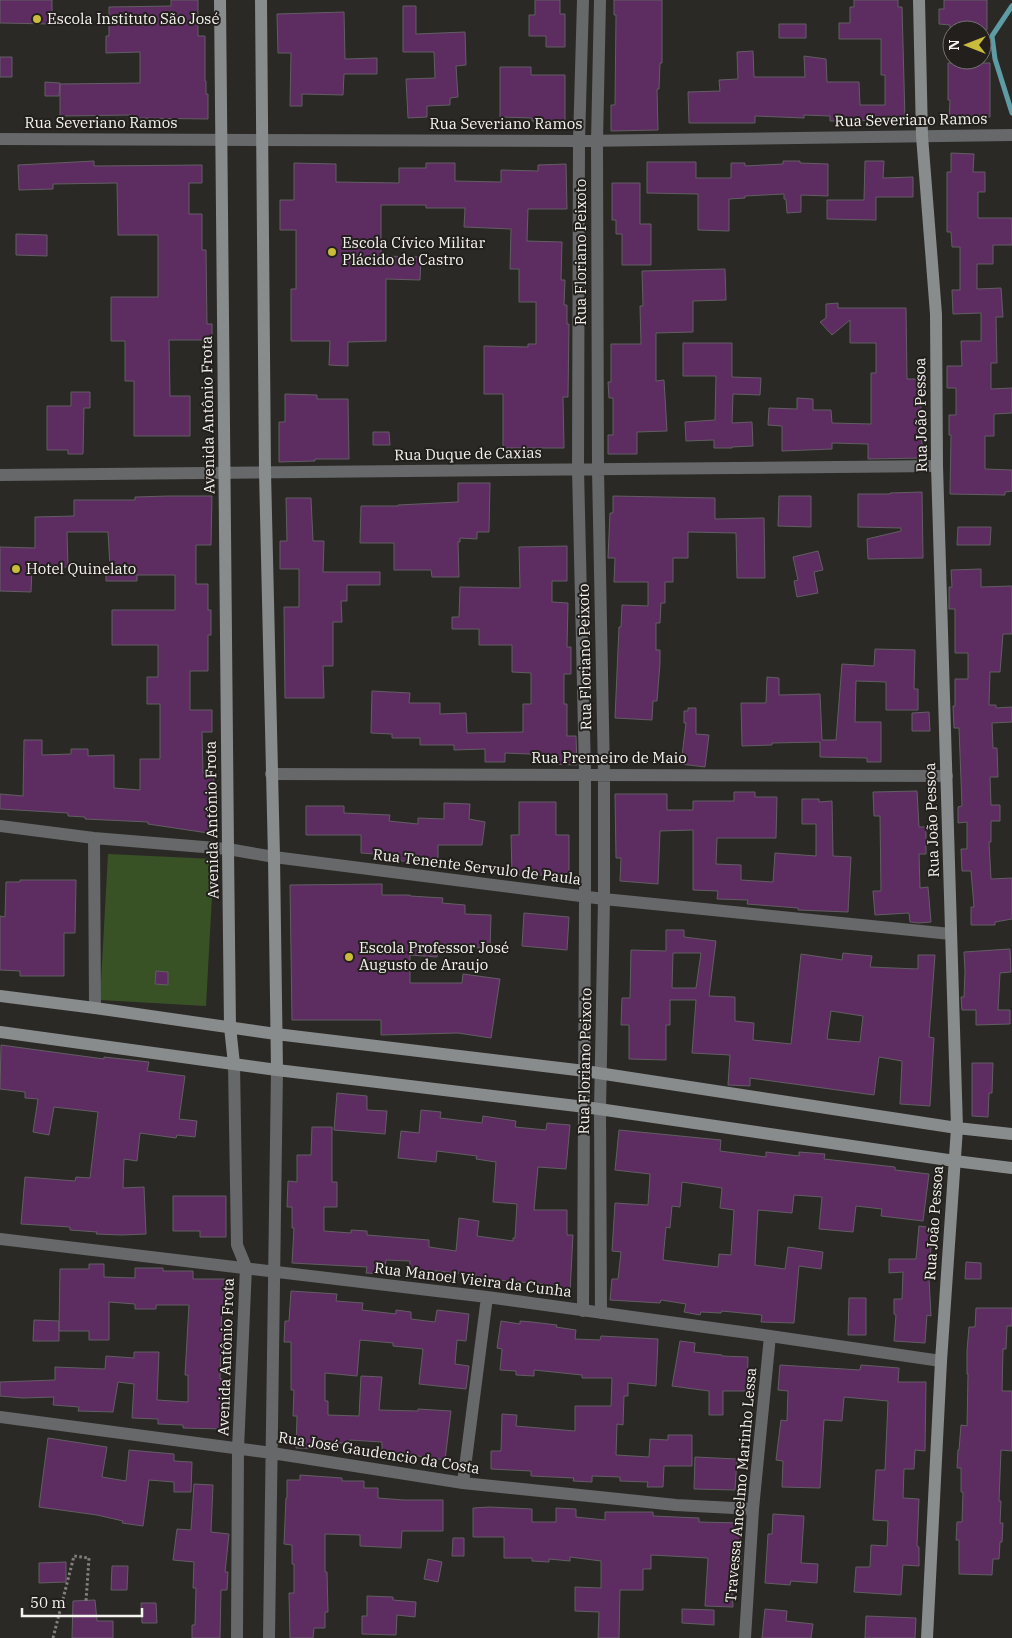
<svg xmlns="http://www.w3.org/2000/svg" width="1012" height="1638" viewBox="0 0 1012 1638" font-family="'IBM Plex Serif',serif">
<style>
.green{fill:#395225}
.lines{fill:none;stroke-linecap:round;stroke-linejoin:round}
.stream{stroke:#5d9ca4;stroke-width:5}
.building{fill:#5d2d62;stroke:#625e62;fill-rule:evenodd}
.path{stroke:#83817e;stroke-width:3;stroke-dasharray:2.5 2.5;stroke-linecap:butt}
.street{stroke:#666869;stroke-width:12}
.secondary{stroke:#888c8c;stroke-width:12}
.poi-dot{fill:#c9bb3b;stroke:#221f1c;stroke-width:2}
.labels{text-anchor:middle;stroke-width:4;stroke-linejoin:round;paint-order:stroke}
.poi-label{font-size:15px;fill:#f4f3f0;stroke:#221f1c;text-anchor:start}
.street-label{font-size:15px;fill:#f4f3f0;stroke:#221f1c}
</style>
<rect width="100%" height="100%" fill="#2b2926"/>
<path class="green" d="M108 854 214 859 206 1006 100 1000Z"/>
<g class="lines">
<path class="stream" d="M1012 6 992 36 995 59 1012 113"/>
</g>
<path class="building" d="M0 0H52V24L0 23Z
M171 0H198V36H205V81H206V94H208V119L131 118V115L60 116V84L140 83V52L106 53V36H109V7L171 6Z
M535 0H560V14H565V47H546V36H529V15H535Z
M614 0H662V63H660L659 89H657L658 130 611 131V105H615L616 15H614Z
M854 0H898V7H902L905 120 830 121V116L804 115V118L755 116V123H689L688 92 720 91 719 80 738 79 737 52 753 51 754 77H805L804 56 826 59 827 82H859L860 105H885V75H881V39H839V23H850V7H854Z
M944 0H987V30H950V25L939 24V9H944Z
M403 6H416V34L465 32 466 65 456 66 458 97 450 98V105L427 106V117L408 118 406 79 435 78 434 52H403Z
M344 12 345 59 377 58V74H344L343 95 302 94V106H290L291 53H278L277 14Z
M779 24H806V38H779Z
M0 57H12V77H0Z
M948 63H990V117H974V124L949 123 950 100H948Z
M500 67H531V75H565V121H532V118L500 117Z
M45 82 60 83 59 96H45Z
M951 153 974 154 973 172H985V192H978V218H1012V245H993V264H977V289L1001 288 1003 317H996L997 363H991V389L1012 388V413L994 414V436H985V469L1012 470V491L1005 492V495L950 494 951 435H949V415H956V388H947V366H962L961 341H981V313L953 314 952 290H960V247H952L951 232H947V172H951Z
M94 161V166L202 165V183H189V214H202V250H206L207 324H212V340H169L170 396H190V436H134V381H125V341H111V297H158V235H118L117 183 53 184V189L19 190 18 165Z
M783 161H800V163L828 164V196L801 195V212L787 213 786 199H784V194L745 196V198L729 199V231L698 230V194L647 193V162H696V178H731V163H745V166L783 164Z
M865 161H884L883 178 913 177V197H876V220L827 219V200H864Z
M294 163 336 164V182L399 183V168H426V163H455V181L501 182V170L538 171V165L566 164 567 209H528L527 241 562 242 561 280H565L564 305H567V324H569L568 397H563L564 448H503V394H484V346L528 347V344H536V302H519V269H510L511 229 464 227 465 208H426V205H381V256L421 257 420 280 386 279V341L348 342V366L329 365 330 341H291V289H296V230H280V200H294Z
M612 183H640V224H651V265H622V234H616V220H612Z
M16 234 47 235V256L16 255Z
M725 269 726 300 693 301V332L656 333V381L664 380 667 431 637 432V454H608V435H613V398H609L608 382H611V344H641L640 306H643L642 271Z
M838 303V308H906L907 379H921V412H923V429H922V458L868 459V444L832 443V449L782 451V426L768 425 769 408 797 409V398L813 399V410H831L832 423 871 424V373H876V343H850V320L832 335 820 322 826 318V304Z
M683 343H732V377L761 378 760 395 733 394 732 423 752 422 753 446 732 447V448H714V440L686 441 685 422 715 420 716 376H683Z
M71 392H90V408H84L83 454H68V450H47V406H71Z
M285 394 317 395V399H348L349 459H315V461L279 462V422H285Z
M373 432H389L390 445H373Z
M458 483H490L489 532H477V539L460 538V542H458L459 577H432L431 570H394V543H360L361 506H398V505L458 502Z
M922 492 923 558 868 559 867 539 901 531V528L858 527V494H890V493Z
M169 496H212L211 545H196V584H208V610H211V635H208V671H190V710H212V732H202L203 773H214V788L208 833 148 824V822L85 819V817L68 816V813L0 809V794L23 796 24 740H42V755L71 754V749H88V756L114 755V788L140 790V759H160V704H147V677H158V645H112V610H175V575H137V581H106V567H110L108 532H67L68 567H32L31 592 0 591V547L35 548V517L74 516V500H135V497Z
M613 496 715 498V519L764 518 765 578H737L736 533 688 532V558H673V582H665V603H661L660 623H656V650H660V663L657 701H653L652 720 615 718 619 627H621L622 605 648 606V582H614L615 558H608L610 513H613Z
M779 496H811V527L778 526Z
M286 498H311L313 541H324L323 572H380V585H347V601H341L342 622H333V666H323L324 698H285L284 607H299V569H280V541H287Z
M958 527H991L990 545H957Z
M567 546V581H552V602L568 603 567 647H571V674H564V704H567V736H576L577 765 552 764V755L505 753V762H485V749L454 750V745H420V738H392V734L371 733 372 691 410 693 409 703H440V714L466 713 467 733 523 732V704H531V673L512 672V645H479V629H452V617H459L460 587 520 588 519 547Z
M818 551 823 570 814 572 818 593 797 597 794 581 798 580 793 557Z
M981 569V587L1012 586V634H1003L1000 672H990L989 705H996V708L1012 707V722L992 723 993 748H997L998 777H990L991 805H1000V821H991V842H989L991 879 1012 878V919L995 922V925H971V907H974L971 871H962L961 849H967V822L958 823V807L962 806 959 728H954L953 706H955V679H968V653H955V609H949V587H952L951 570Z
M875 649 915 650 914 689H918V710H886V682L856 681 855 722H881V762H867V758L820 757V742L772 743V745L742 746 741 703H766L767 677 779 678V695L820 694 822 740H836L842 664 874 666Z
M688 708H696V734L709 735 705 767 681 764 686 723H684V711H688Z
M929 712 930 731H912V713Z
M917 791 919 827H926V854H919L920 888 928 887 931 922 919 923 910 922 909 913 875 915 873 891H881L880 816H874L873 792Z
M734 792H755V797H777L776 838H717L716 864 741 865V880L773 882 775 853 816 856V824H802V799H819V802L832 801 833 856 851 857 848 912 798 910V908L747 904 748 900 717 899 718 891 693 890V830L660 831 658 884 620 881 621 858H616L615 794H667V810H693V801H734Z
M519 802H556V835H569V875H512L511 835H519Z
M444 803 470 804 469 819 485 822 482 845H438V861L412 862 391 860V855L361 853V835H306V806H344V813L390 815 389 821 418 824V818L444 819Z
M20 880H76L75 933H64V976H20V971L0 970V916L5 917 6 882H20Z
M382 884V895H410V896L443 898 442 903 465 905V914L491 915 490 948 438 947 437 957 410 955V983H462L463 974 500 979 491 1038 458 1033 381 1035V1020H292L290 885Z
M524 913 569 917 567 950 522 946Z
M666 930H684V937L716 941 709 996 735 997V1021L754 1023 753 1040 791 1044 801 954 842 960 843 953 872 956 870 967 918 969V955H935L929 1037 934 1038 930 1106 900 1104 902 1061 879 1057 874 1095 750 1078V1086L728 1085 730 1055 692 1053 696 1000H670V1025H666V1060L629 1059V1025H621L622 998H630L631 950 666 951ZM673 953H701L696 988H672ZM831 1011 863 1016 860 1042 827 1039Z
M1010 949 1011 972 1000 973 998 1010H1010V1024L976 1025V1010H962L961 997H964L965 971 964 952Z
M156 971 168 972V985L155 984Z
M1 1045 104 1059V1057L149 1062 147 1071 185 1076 179 1119 197 1121 195 1137 177 1135 176 1138 140 1133 137 1161 124 1159 123 1188 144 1187 146 1234 122 1235 96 1234 97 1232 70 1230V1227L21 1224 25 1177 75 1181 76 1177 90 1178 98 1112 54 1107 49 1135 33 1132 38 1099 25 1098V1092L0 1089Z
M972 1063H993L992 1093H989L988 1117 972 1116Z
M337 1093 367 1096V1110L387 1111 385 1134 334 1130Z
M421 1110 441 1112 440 1118 482 1123 483 1116 516 1121 515 1127 546 1130 547 1123 570 1125 566 1169 538 1167 534 1210H567V1235H573L570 1292 543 1291V1284L475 1278 476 1275 427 1270 426 1275 409 1273 410 1261 386 1260 384 1274 366 1273 367 1267 292 1263 294 1228H292V1207H287L288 1181 297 1182V1155H311L312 1127H332V1182H337V1207H324V1231L351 1233V1230L367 1231V1235L429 1240V1247L456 1251 459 1218 479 1221 477 1236 513 1241V1238H515L517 1204 493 1202 496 1162 476 1159 477 1156 437 1151 436 1162 398 1158 401 1131 419 1133Z
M619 1130 721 1140 720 1151 766 1157V1152L799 1156V1152L825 1154 824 1159 895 1167V1170L929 1174 923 1221 881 1216 882 1209 856 1206 853 1232 819 1229 822 1197 794 1195 792 1213 758 1210 755 1265 785 1269 788 1247 823 1252 821 1269 799 1266 794 1323 761 1322 762 1315 722 1311 721 1313 701 1312 700 1315 684 1312 686 1304 661 1300 660 1303 610 1300 612 1279H618L621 1252 612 1251 615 1203 648 1205 650 1174 615 1170ZM682 1182 722 1188 720 1208 734 1210 731 1255 719 1254 718 1267 663 1260 666 1227 670 1228 672 1206 680 1207Z
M173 1196H226V1237H200V1231H173Z
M919 1226 934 1228 932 1246H931L929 1279 931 1316 927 1315 925 1343 894 1341 896 1315 894 1314V1299H902L903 1272 889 1273V1259H916Z
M966 1262 981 1263V1279H965Z
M89 1264H104V1277L135 1278V1268H163V1271H193V1279H231V1305H222L221 1332H227L226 1352H221L220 1379H223V1405H225L224 1429 183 1428V1425L158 1424V1419L132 1418 134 1384 118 1382 113 1412 78 1411 79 1407 53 1405 54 1397 22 1398 0 1396V1382L55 1380V1367L105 1369 106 1356 134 1358V1352H159L157 1400 188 1402V1375H185L189 1305H156V1309H135V1304L109 1302V1340H89V1331H59L60 1269H89Z
M291 1291 337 1294 336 1301 363 1303 362 1310 396 1314V1310L411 1312V1319L435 1322 437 1310 469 1314 466 1341 457 1340 455 1364 469 1366 466 1389 419 1384 423 1349 393 1346V1343L360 1340 357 1376 325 1373V1401H328V1415L359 1416 361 1376 382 1377 379 1410 418 1411V1409L451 1411 445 1460 398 1453V1457H382V1442L350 1440V1443H332V1449L296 1448 297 1416H293L294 1390H291V1342H284L285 1321H289Z
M849 1298H866V1335H848Z
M976 1308H1012V1326H1007L1006 1349H1003L1002 1391H1012V1451L1001 1450 999 1501H1001L1000 1523H1003L1002 1542H1000L999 1559H993L992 1575 959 1574V1540H956L957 1522H962L963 1492H961V1468H957L958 1450H959L961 1425 967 1426 968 1374H967V1351L969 1327H975Z
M34 1320 59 1321V1341H33Z
M501 1321 520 1324V1321L532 1322 557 1325 556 1327 576 1330 575 1339 600 1340 601 1336 658 1339 656 1386 628 1383V1396H624L623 1425 617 1424 616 1455 649 1457 650 1439 668 1440V1435H692V1466H664L663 1487H647L648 1482 620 1481V1477L592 1476V1482L573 1481 574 1478 531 1476V1471L491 1469V1451H501L502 1414 517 1415 516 1426 575 1431V1406H611L612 1378H582V1375L534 1370V1376L516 1375V1371L500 1370 502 1349 497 1348Z
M680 1341 695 1343 694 1352 722 1355V1356L748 1357 747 1391H723V1415H709V1391L672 1386Z
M780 1365 860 1370 861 1365 899 1368 898 1382H926L925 1451 915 1450 914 1469H904L903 1498 919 1499 917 1546 919 1547V1566L903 1565 901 1595 854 1592 856 1567H870L871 1545 887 1546 888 1521 873 1520 876 1470H885L888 1401 844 1397 842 1421 824 1420 820 1488 782 1487 783 1461 776 1460 781 1420 787 1421 788 1391 778 1390Z
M48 1438 107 1447 102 1477 126 1481 129 1450 174 1454V1461L192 1462 191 1492H174V1482L149 1480 143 1526 122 1523 123 1521 97 1515 39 1507Z
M695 1457 737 1459 735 1490 694 1489Z
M300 1475 342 1478V1481H364V1488H378V1498L404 1500H443V1531H402L401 1548 360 1546V1535L325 1534V1572H327L328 1612H325V1628H314L313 1638H290L289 1593H294V1564H292V1545L284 1544 286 1498H287V1480H300Z
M194 1484 213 1485 211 1532 229 1534 225 1572H228L227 1590H221L220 1638H192V1625H195L196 1588H193L194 1562 173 1560 177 1529 191 1530Z
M490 1507 532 1509V1522H556V1508L576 1509V1517L605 1520V1512H653V1516L699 1518V1522L741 1523V1565H735L732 1592 733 1607 705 1606 708 1558 651 1555V1569H643V1590H620L619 1638H598L599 1612 575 1611V1587L601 1588V1561L570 1557V1561L549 1559V1562L532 1561V1558H504V1537H473V1508Z
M773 1514 804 1516 801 1563 818 1564 817 1583 791 1581 790 1585 765 1583 768 1534H772Z
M453 1538H464V1556H452Z
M428 1559 442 1562 438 1582 424 1579Z
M66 1562V1582L39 1583V1563Z
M112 1566H128L127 1590H111Z
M367 1596 393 1597V1600L416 1602 415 1617 397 1615 396 1635 362 1634V1616H367Z
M95 1600 97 1621H113V1638H72L73 1601Z
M141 1603H156L157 1623H142Z
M682 1609 714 1610V1625L682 1623Z
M765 1609 787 1611 786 1621 813 1624 811 1638H762Z
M866 1616 916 1618 915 1638H865Z"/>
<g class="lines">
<path class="path" d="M53 1638 74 1556 89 1558 86 1601"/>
<path class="street" d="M600 0 597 141 598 470 604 774V899L600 1110 601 1313
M0 139 579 141 1012 135
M0 475 937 466
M271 774 947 776
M0 826 94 838 228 849 274 857 604 899 951 934
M94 838 95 1008
M234 1064 237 1245 246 1267 238 1449 237 1638
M0 1239 487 1297 770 1336 941 1361
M583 1311 585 897V774L578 469 579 141 583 0
M0 1417 272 1453 463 1483 676 1505 753 1509
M463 1483 487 1297
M269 1638 277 1070
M745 1638 753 1509 770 1336"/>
<path class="secondary" d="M220 0 228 849 230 1027 234 1064
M261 0 265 472 274 857 277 1070
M919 0 922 136 936 314 937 466 957 1128 941 1361 927 1638
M0 996 95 1008 276 1034 585 1071 957 1128 1012 1134
M0 1032 277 1070 585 1107 955 1161 1012 1168"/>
</g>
<g class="poi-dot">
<circle cx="37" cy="19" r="5"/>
<circle cx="332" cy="252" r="5"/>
<circle cx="16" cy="569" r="5"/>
<circle cx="349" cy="957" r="5"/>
</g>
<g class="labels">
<g class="poi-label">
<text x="47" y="24">Escola Instituto São José</text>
<text x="342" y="248">Escola Cívico Militar<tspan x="342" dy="17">Plácido de Castro</tspan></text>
<text x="26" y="574">Hotel Quinelato</text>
<text x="359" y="953">Escola Professor José<tspan x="359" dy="17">Augusto de Araujo</tspan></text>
</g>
<g class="street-label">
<text transform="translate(911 120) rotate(-1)" y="5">Rua Severiano Ramos</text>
<text x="101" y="128">Rua Severiano Ramos</text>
<text x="506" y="129">Rua Severiano Ramos</text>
<text transform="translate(581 252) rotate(-90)" y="5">Rua Floriano Peixoto</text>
<text transform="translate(208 415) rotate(-91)" y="5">Avenida Antônio Frota</text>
<text transform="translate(921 415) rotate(-91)" y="5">Rua João Pessoa</text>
<text transform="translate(468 454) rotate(-1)" y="5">Rua Duque de Caxias</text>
<text transform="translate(585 657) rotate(-91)" y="5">Rua Floriano Peixoto</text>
<text x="609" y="763">Rua Premeiro de Maio</text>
<text transform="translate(212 820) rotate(-91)" y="5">Avenida Antônio Frota</text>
<text transform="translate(932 820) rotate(-92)" y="5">Rua João Pessoa</text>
<text transform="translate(477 867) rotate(7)" y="5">Rua Tenente Servulo de Paula</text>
<text transform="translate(585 1061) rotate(-89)" y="5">Rua Floriano Peixoto</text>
<text transform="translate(934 1223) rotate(-86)" y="5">Rua João Pessoa</text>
<text transform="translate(473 1280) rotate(7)" y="5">Rua Manoel Vieira da Cunha</text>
<text transform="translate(226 1357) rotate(-88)" y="5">Avenida Antônio Frota</text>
<text transform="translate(379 1453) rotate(9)" y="5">Rua José Gaudencio da Costa</text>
<text transform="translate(741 1485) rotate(-85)" y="5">Travessa Ancelmo Marinho Lessa</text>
</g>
</g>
<g transform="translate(967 45) rotate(270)"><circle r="24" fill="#221f1c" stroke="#767471"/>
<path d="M0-4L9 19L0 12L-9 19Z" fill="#c9bb3b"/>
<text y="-8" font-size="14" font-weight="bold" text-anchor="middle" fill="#f4f3f0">N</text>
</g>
<path d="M22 1608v8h120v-8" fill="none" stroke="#f4f3f0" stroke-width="2.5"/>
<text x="30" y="1608" font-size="15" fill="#f4f3f0" stroke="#221f1c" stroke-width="4" paint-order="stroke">50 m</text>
</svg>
